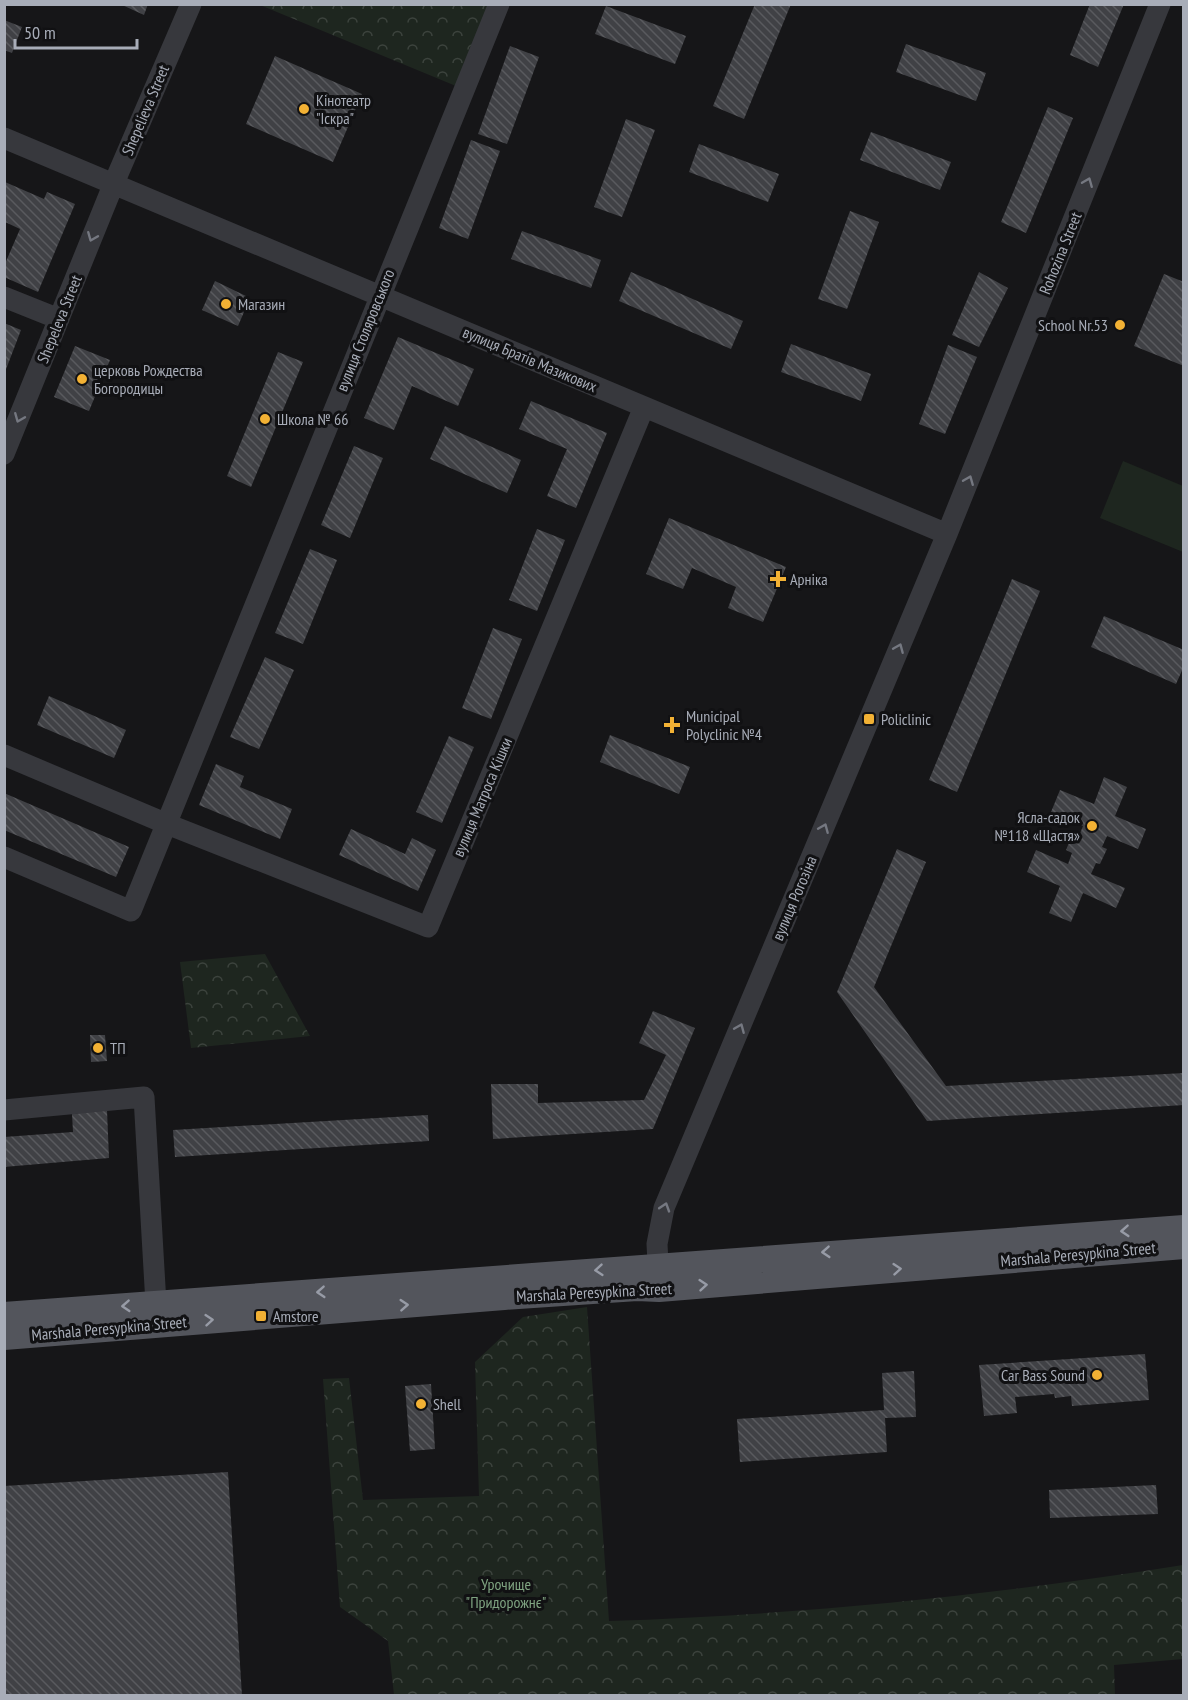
<svg xmlns="http://www.w3.org/2000/svg" width="1188" height="1700" viewBox="0 0 1188 1700" font-family="'PT Sans Narrow',sans-serif">
<style>
.forest{fill:url(#forest-crowns)}
.pitch{fill:#1e261f}
.building{fill:url(#building-back-hatch)}
.lines{fill:none;stroke-linecap:round;stroke-linejoin:round}
.minor{stroke:#37383d;stroke-width:21}
.major{stroke:#53555c;stroke-width:26}
.oneway{stroke:#757881}
.oneway2{stroke:#979ba6}
.poi-dot{fill:#f2b134;stroke:#111113;stroke-width:2}
.labels{text-anchor:middle;stroke-width:6;stroke-linejoin:round;paint-order:stroke}
.poi-label{font-size:16px;fill:#a8adb8;stroke:#111113;text-anchor:start}
.street-label{font-size:16px;fill:#a8adb8;stroke:#111113}
.park-label{font-size:16px;fill:#7fa381;stroke:#111113}
</style>
<defs>
<pattern id="forest-crowns" width="20" height="18" patternUnits="userSpaceOnUse" patternTransform="scale(1.5)"><rect width="20" height="18" fill="#1e261f"/><path d="M2 6a3 3 0 1 1 6 0M12 15a3 3 0 1 1 6 0" fill="none" stroke="#3c433d"/></pattern>
<pattern id="building-back-hatch" width="6" height="6" patternUnits="userSpaceOnUse" patternTransform="scale(1.5)"><rect width="6" height="6" fill="#404145"/><path d="M-1 5l2 2M0 0l6 6M5-1l2 2" fill="none" stroke="#595a5e"/></pattern>
</defs>
<rect width="100%" height="100%" fill="#161618"/>
<path class="forest" d="M260 5H490L456 86Z
M265 954 310 1036 191 1048 180 962Z
M587 1307 609 1621C802 1615 993 1595 1183 1565V1659L1114 1665 1115 1696 394 1695 388 1641 340 1607 323 1379 349 1378 363 1500 479 1496 475 1362 523 1317Z"/>
<path class="pitch" d="M1123 461 1183 486V552L1100 518Z"/>
<path class="building" d="M120 4H148L144 15Z
M755 4H791L744 119 713 106Z
M1090 4H1124L1098 67 1070 55Z
M606 6 686 36 675 64 595 34Z
M4 20 22 27 12 53 4 50Z
M906 44 986 73 976 101 896 72Z
M510 46 539 57 507 144 478 134Z
M275 56 362 94 333 162 246 124Z
M1048 107 1073 118 1026 233 1001 222Z
M626 119 655 130 622 217 594 207Z
M871 132 951 162 940 190 860 160Z
M471 140 500 151 468 239 439 228Z
M699 144 779 174 768 202 689 172Z
M5 182 44 199 47 192 75 204 38 292 4 277V266L20 229 5 222Z
M850 211 879 222 847 309 818 299Z
M522 231 601 260 591 288 511 259Z
M631 272 743 321 731 349 619 301Z
M979 272 1008 288 979 347 952 335Z
M1164 274 1184 282V366L1134 346Z
M215 281 250 298 238 326 202 310Z
M4 323 21 330 5 372H4Z
M398 337 474 369 458 406 412 386 394 430 364 418Z
M791 344 871 374 861 401 781 372Z
M948 345 977 357 945 434 919 424Z
M75 346 110 360 89 411 54 397Z
M278 352 303 362 251 487 227 476Z
M531 401 607 433 576 508 547 496 567 449 519 429Z
M445 426 521 460 507 493 430 459Z
M354 446 383 458 350 538 321 525Z
M669 518 786 567 763 622 728 608 736 587 692 568 683 589 646 574Z
M537 529 565 540 537 611 509 600Z
M310 549 337 560 303 644 275 633Z
M1012 579 1040 591 957 792 929 780Z
M1104 616 1184 650V666L1176 684 1091 647Z
M493 628 522 639 491 719 462 708Z
M265 657 294 670 259 749 230 737Z
M49 696 126 730 114 758 37 725Z
M610 735 690 767 679 794 600 762Z
M449 736 474 747 442 823 416 812Z
M216 764 244 776 240 787 292 809 280 839 199 805Z
M1104 777 1127 787 1115 816 1146 829 1138 849 1107 836 1102 847 1107 849 1100 864 1096 863 1091 874 1125 888 1116 908 1083 893 1071 922 1049 913 1060 886 1027 872 1036 850 1068 864 1072 853 1066 850 1073 833 1079 836 1083 826 1051 812 1060 790 1094 804Z
M4 793 129 847 116 877 4 830Z
M351 829 405 854 412 838 436 850 418 891 339 855Z
M897 849 926 862 874 987 946 1086 1184 1073V1105L927 1121 837 992Z
M653 1011 695 1028 653 1129 493 1139 491 1084H538V1103L644 1100 666 1055 639 1043Z
M90 1035H105L107 1061 91 1062Z
M107 1110 109 1158 4 1167V1137L73 1132 72 1114Z
M428 1115 429 1141 175 1157 173 1130Z
M1145 1354 1149 1400 1072 1406 1071 1396 1055 1398 1054 1394 1015 1397 1017 1413 984 1416 979 1365Z
M914 1371 916 1417 885 1418 887 1452 740 1462 737 1419 884 1410 882 1373Z
M431 1384 435 1449 410 1451 405 1386Z
M228 1472 242 1696H4V1486Z
M1156 1485 1158 1514 1050 1518 1049 1490Z"/>
<g class="lines">
<path class="minor" d="M4 138 947 534
M4 297 59 319
M4 454 114 183 191 4
M4 755 167 824 428 927 644 407
M4 857 131 911 499 4
M4 1110 144 1097 156 1304
M659 1282 657 1244 664 1208 947 534 1160 4"/>
<path class="major" d="M4 1315 1184 1228
M4 1337 504 1297 637 1288 659 1289 1184 1246"/>
</g>
<defs><path id="oneway-chevron" d="M-2-3.5L2.5 0L-2 3.5" fill="none" stroke-width="1.6" stroke-linecap="round" stroke-linejoin="round" transform="scale(1.5)"/></defs>
<g class="oneway">
<use href="#oneway-chevron" transform="translate(1088 182) rotate(-68)"/>
<use href="#oneway-chevron" transform="translate(92 237) rotate(112)"/>
<use href="#oneway-chevron" transform="translate(19 418) rotate(112)"/>
<use href="#oneway-chevron" transform="translate(969 480) rotate(-68)"/>
<use href="#oneway-chevron" transform="translate(899 648) rotate(-67)"/>
<use href="#oneway-chevron" transform="translate(824 828) rotate(-67)"/>
<use href="#oneway-chevron" transform="translate(740 1028) rotate(-67)"/>
<use href="#oneway-chevron" transform="translate(665 1207) rotate(-72)"/>
</g>
<g class="oneway2">
<use href="#oneway-chevron" transform="translate(1125 1231) rotate(176)"/>
<use href="#oneway-chevron" transform="translate(826 1252) rotate(176)"/>
<use href="#oneway-chevron" transform="translate(897 1269) rotate(-5)"/>
<use href="#oneway-chevron" transform="translate(599 1270) rotate(175)"/>
<use href="#oneway-chevron" transform="translate(703 1285) rotate(-5)"/>
<use href="#oneway-chevron" transform="translate(321 1292) rotate(176)"/>
<use href="#oneway-chevron" transform="translate(404 1305) rotate(-4)"/>
<use href="#oneway-chevron" transform="translate(126 1306) rotate(176)"/>
<use href="#oneway-chevron" transform="translate(209 1320) rotate(-5)"/>
</g>
<g class="poi-dot">
<circle cx="304" cy="109" r="6"/>
<circle cx="226" cy="304" r="6"/>
<circle cx="1120" cy="325" r="6"/>
<circle cx="82" cy="379" r="6"/>
<circle cx="265" cy="419" r="6"/>
<path d="M775 570h6v6h6v6h-6v6h-6v-6h-6v-6h6z"/>
<rect x="863" y="713" width="12" height="12" rx="3"/>
<path d="M669 716h6v6h6v6h-6v6h-6v-6h-6v-6h6z"/>
<circle cx="1092" cy="826" r="6"/>
<circle cx="98" cy="1048" r="6"/>
<rect x="255" y="1310" width="12" height="12" rx="3"/>
<circle cx="1097" cy="1375" r="6"/>
<circle cx="421" cy="1404" r="6"/>
</g>
<g class="labels">
<g class="poi-label">
<text x="316" y="106">Кінотеатр<tspan x="316" dy="18">"Іскра"</tspan></text>
<text x="238" y="310">Магазин</text>
<text x="1108" y="331" text-anchor="end">School Nr.53</text>
<text x="94" y="376">церковь Рождества<tspan x="94" dy="18">Богородицы</tspan></text>
<text x="277" y="425">Школа № 66</text>
<text x="790" y="585">Арніка</text>
<text x="686" y="722">Municipal<tspan x="686" dy="18">Polyclinic №4</tspan></text>
<text x="881" y="725">Policlinic</text>
<text x="1080" y="823" text-anchor="end">Ясла-садок<tspan x="1080" dy="18">№118 «Щастя»</tspan></text>
<text x="110" y="1054">ТП</text>
<text x="273" y="1322">Amstore</text>
<text x="1085" y="1381" text-anchor="end">Car Bass Sound</text>
<text x="433" y="1410">Shell</text>
</g>
<g class="street-label">
<text transform="translate(145 110) rotate(-67)" y="6">Shepelieva Street</text>
<text transform="translate(1060 253) rotate(-68)" y="6">Rohozina Street</text>
<text transform="translate(59 319) rotate(-68)" y="6">Shepeleva Street</text>
<text transform="translate(365 330) rotate(-68)" y="6">вулиця Столяровського</text>
<text transform="translate(530 359) rotate(23)" y="6">вулиця Братів Мазикових</text>
<text transform="translate(482 797) rotate(-67)" y="6">вулиця Матроса Кішки</text>
<text transform="translate(794 898) rotate(-67)" y="6">вулиця Рогозіна</text>
<text transform="translate(1078 1254) rotate(-5)" y="6">Marshala Peresypkina Street</text>
<text transform="translate(594 1292) rotate(-3)" y="6">Marshala Peresypkina Street</text>
<text transform="translate(109 1328) rotate(-5)" y="6">Marshala Peresypkina Street</text>
</g>
<g class="park-label">
<text x="506" y="1590">Урочище<tspan x="506" dy="18">"Придорожнє"</tspan></text>
</g>
</g>
<rect width="1188" height="1700" fill="none" stroke="#a8adb8" stroke-width="12"/>
<path d="M15 39v9h122v-9" fill="none" stroke="#a8adb8" stroke-width="3"/>
<text x="24" y="39" font-size="18" fill="#a8adb8" stroke="#111113" stroke-width="4.5" paint-order="stroke">50 m</text>
</svg>
